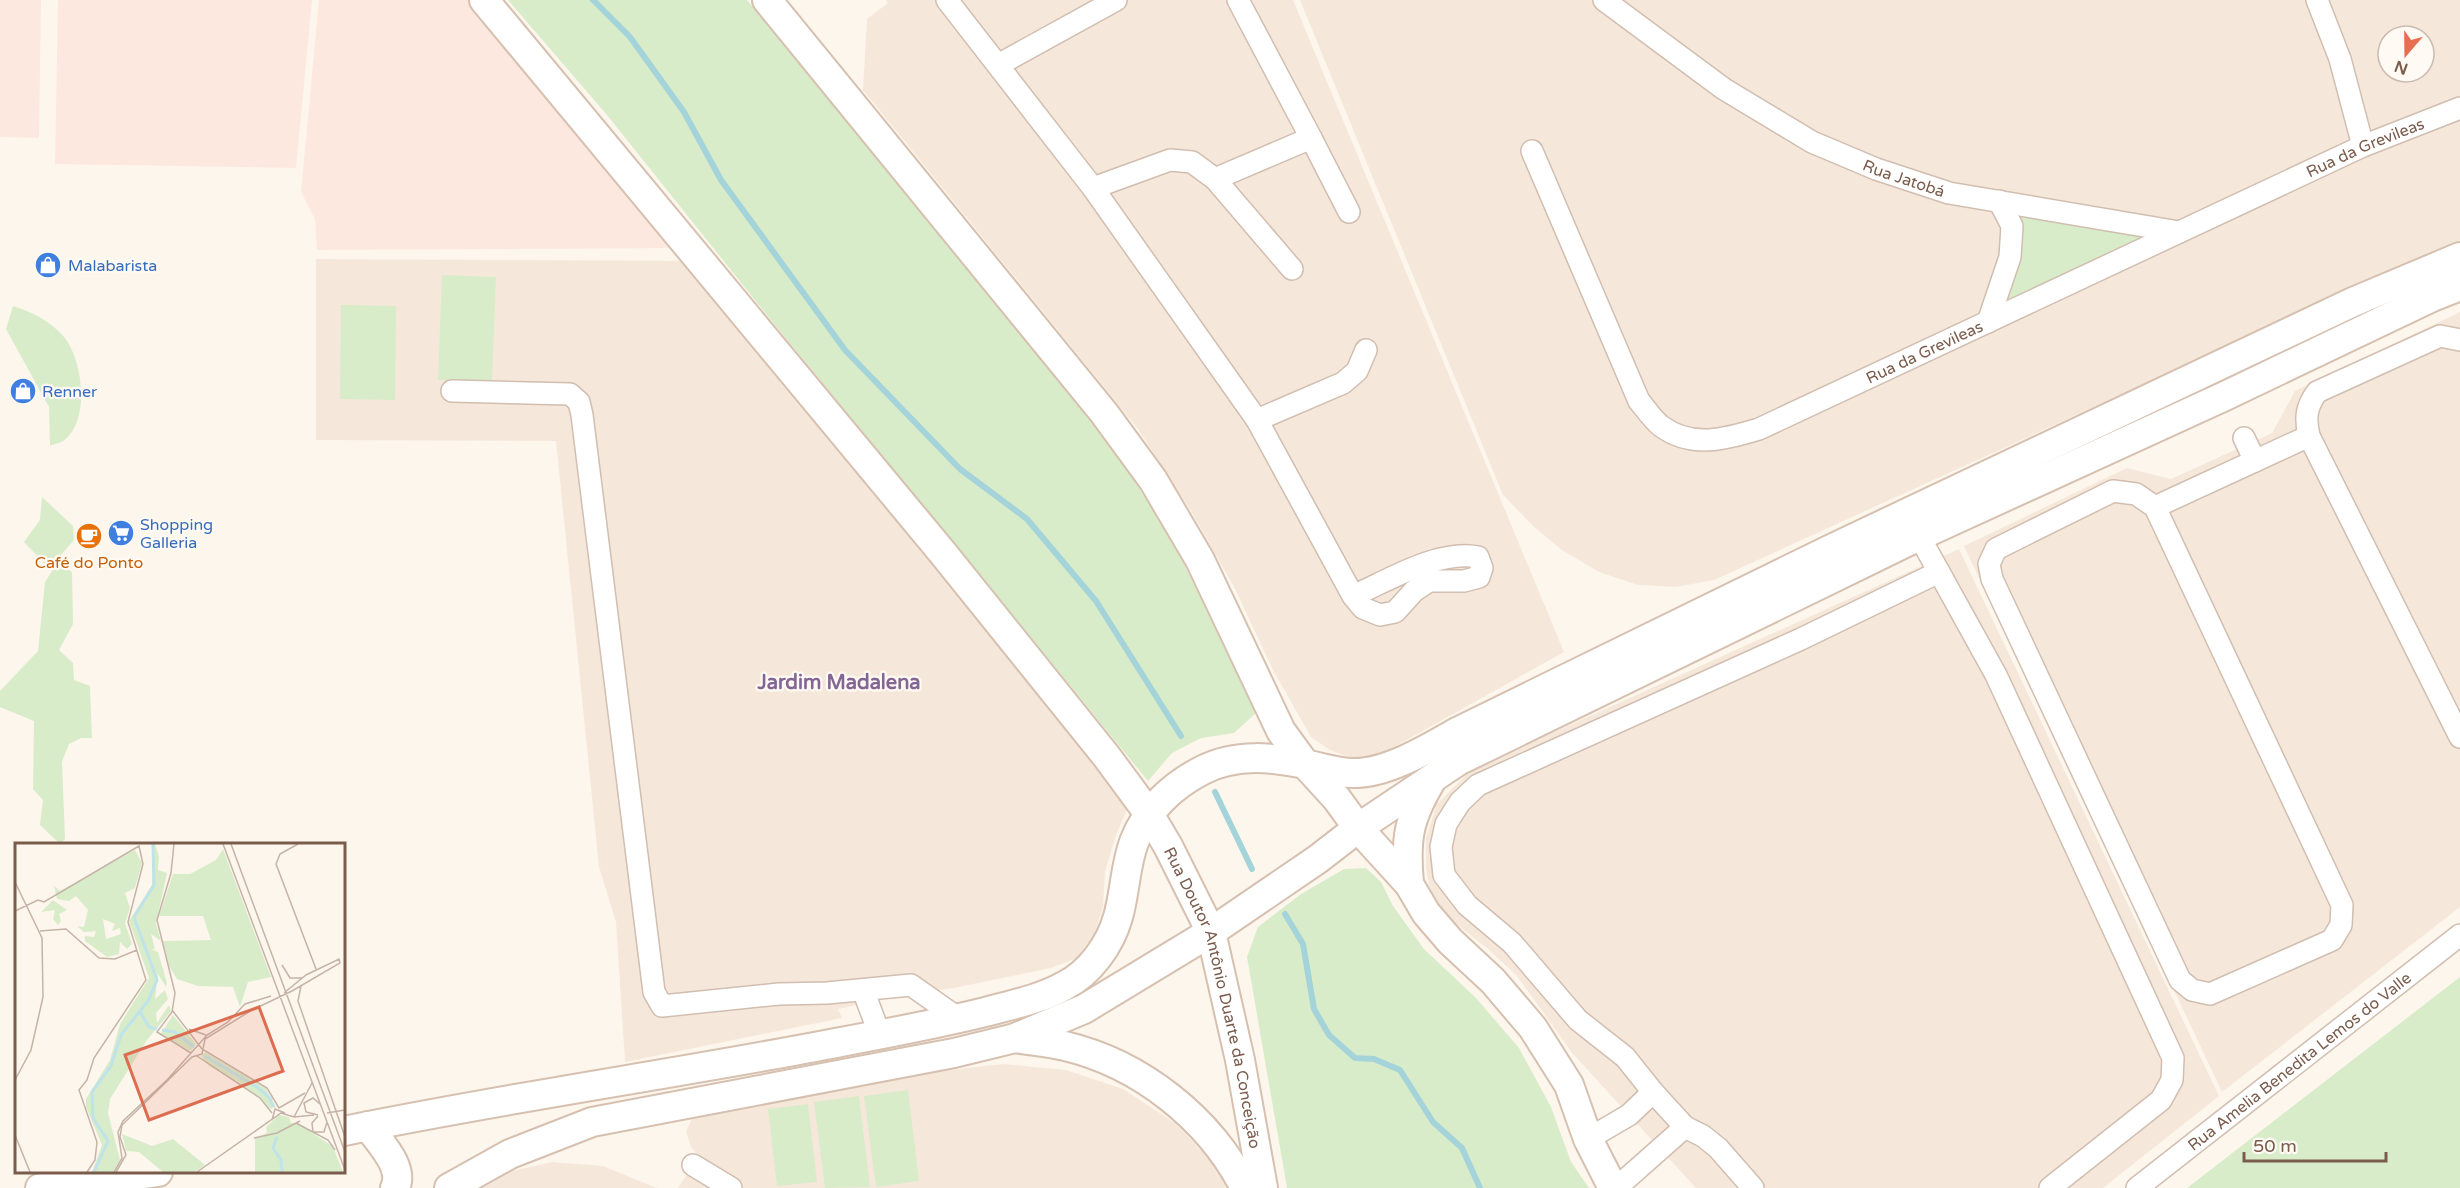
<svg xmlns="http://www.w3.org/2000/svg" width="2460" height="1188" viewBox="0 0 2460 1188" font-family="'Varela Round',sans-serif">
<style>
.residential{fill:#f5e8da;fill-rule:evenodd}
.commercial{fill:#fde8e0}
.green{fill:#d8ecc9}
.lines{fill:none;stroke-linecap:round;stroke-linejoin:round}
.stream{stroke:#a5d3da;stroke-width:6}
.street-casing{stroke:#d1beb0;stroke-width:24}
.secondary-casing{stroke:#d6c0b0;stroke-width:32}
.street{stroke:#fff;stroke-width:21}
.secondary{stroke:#fff;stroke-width:28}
.labels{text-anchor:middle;stroke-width:4.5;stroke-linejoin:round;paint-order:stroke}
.street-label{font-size:16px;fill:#7a5c4d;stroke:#fffaf3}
.shop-label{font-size:16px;fill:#366cbe;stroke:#fffaf3;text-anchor:start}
.food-label{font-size:16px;fill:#c56008;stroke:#fffaf3}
.quarter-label{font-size:20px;font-weight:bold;fill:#846695;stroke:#fffaf3}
.inset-river{fill:none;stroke:#bfe3e8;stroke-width:3}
.inset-road{fill:none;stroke:#c5b3a7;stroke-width:1.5}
.view{fill:#dc6d51;fill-opacity:0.15;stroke:#dc6d51;stroke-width:3}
.inset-edge{fill:none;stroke:#7a5c4d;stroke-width:3}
</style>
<rect width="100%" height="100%" fill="#fdf6ec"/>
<path class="residential" d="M886 0H1293L1564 652 1376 757 1354 759 1330 750 1311 737 1273 670 1234 587 1191 511 1138 429 863 90 867 19 888 3Z
M1300 0H2460V240L1714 580 1676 587 1638 585 1599 572 1562 550 1533 526 1503 495ZM2388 36H2424V72H2388Z
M316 259 687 261 926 549 1129 805 1116 835 1105 872 1103 907 1094 935 1077 958 1051 968 954 988 902 995 838 1009 842 1018 625 1062 616 922 599 867 556 441 316 440Z
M2460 312V907L2222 1092 1964 546 2127 468 2171 479 2272 433 2295 391Z
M1959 549 2219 1096 2103 1188H1696L1573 1054 1517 976 1488 949 1455 923 1432 897 1426 869V838L1437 804 1465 776 1517 749Z
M1003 1064 1066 1070 1123 1089 1175 1123 1217 1167 1228 1188H678L699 1156 691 1147 686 1131 692 1119 704 1113 949 1070Z
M552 1162 603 1166 657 1188H481L511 1171Z"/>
<path class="commercial" d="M0 0H41L39 138 0 137Z
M58 0H312L296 168 55 164Z
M319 0H469L676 248 317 250 315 219 301 192Z"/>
<path class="green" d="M508 0H747L998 307 1105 434 1177 549 1221 641 1258 711 1234 733 1201 738 1172 753 1148 781 762 309 607 115Z
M2012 211 2158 235 1997 309Z
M442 275 496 277 492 382 438 380Z
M341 305 396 306 395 400 340 399Z
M13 306C33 312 50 321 64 337 83 360 91 421 63 441 60 443 54 444 50 446L49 407 6 329Z
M42 497 73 526 74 540 61 555 62 565 72 572 73 624 59 650 73 663 74 680 90 686 92 738H81L69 744 62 762 65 839 60 844 40 825 43 800 33 789 34 721 0 707V691L38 651 45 582 52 571 24 542 40 520Z
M1366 868 1381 882 1393 906 1424 949 1476 998 1519 1048 1551 1107 1571 1162 1589 1188H1287L1247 957 1258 927 1301 894 1344 869Z
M2460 977V1188H2187Z
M908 1090 919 1181 876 1187 864 1096Z
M859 1096 870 1187 825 1188 814 1102Z
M808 1104 817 1182 777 1186 768 1109Z"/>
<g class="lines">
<path class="stream" d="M593 0 630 37 684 112 721 180 845 350 960 469 1027 519 1096 601 1181 736
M1215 792 1252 869
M1285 914 1303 944 1314 1009 1329 1035 1355 1058 1374 1059 1400 1070 1433 1122 1462 1148 1480 1188"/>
<defs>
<g id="street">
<path d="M947 0 1093 188 1257 420 1353 596 1363 608 1380 615 1395 612 1414 591 1429 581H1464L1479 577 1482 568 1478 557C1439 549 1389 580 1353 596"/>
<path id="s1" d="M1604 0 1724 89 1812 142 1876 169 1949 193 2179 232"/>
<path d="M2317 0 2340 59 2363 146"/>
<path d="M998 65 1116 0"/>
<path d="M1311 138 1349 212"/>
<path id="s2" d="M1532 151 1639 401C1646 409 1653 420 1661 426 1692 449 1726 439 1759 429L2363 146 2460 108"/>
<path d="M1215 179 1311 138 1238 0"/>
<path d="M1093 188 1170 160 1192 162 1215 179 1292 269"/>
<path d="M1988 322 2010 257 2012 226 1999 201"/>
<path d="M2460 340 2440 336 2317 392C2306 407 2305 418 2309 436L2460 737"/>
<path d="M452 391 570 394 579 402 582 415 654 992 662 1006 779 994 827 993 911 985 958 1018"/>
<path d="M1257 420 1343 383 1357 371 1366 350"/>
<path d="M2244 438 2255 461"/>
<path d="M2113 491 2136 494 2155 507 2342 905 2341 925 2332 940 2210 994 2192 990 2180 980 1992 579 1989 564 1996 549Z"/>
<path d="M2155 507 2309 436"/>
<path d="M1919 536 1939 572"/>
<path d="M863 990 880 1035"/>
<path d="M1588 1139 1629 1115 1653 1092"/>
<path d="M693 1165 731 1188"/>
<path d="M1616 1188 1685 1127"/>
<path d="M1753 1188 1718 1148 1703 1136 1685 1127 1653 1092 1625 1057 1578 1020 1512 943 1467 905 1444 875 1441 847 1446 824 1460 802 1478 785 1801 639 1939 572 1996 675 2173 1058 2172 1080 2161 1100 2050 1188"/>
<path id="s3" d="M2137 1188 2460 935"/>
</g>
<g id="secondary">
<path id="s4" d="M484 0 942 552 1107 757 1149 814 1168 846 1211 932 1240 1060 1263 1188"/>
<path d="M767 0 1104 413 1153 480 1200 560 1281 731 1305 764 1337 799 1358 828 1409 884 1426 913 1450 941 1493 981 1533 1028 1569 1085 1588 1139 1613 1188"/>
<path d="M1409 884C1405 839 1408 820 1431 781"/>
<path d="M1015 1038C1032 1041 1049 1042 1065 1046 1141 1064 1210 1119 1245 1188"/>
<path d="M368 1126C379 1142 405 1167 395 1188"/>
<path d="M344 1131C509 1097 676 1074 841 1042 889 1033 937 1024 985 1012 1011 1005 1041 999 1064 986 1090 973 1110 945 1118 917 1125 893 1125 866 1134 842 1146 810 1173 785 1203 770 1236 753 1274 757 1309 765 1323 768 1339 773 1353 773 1387 774 1431 747 1459 731L1829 550 2353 302 2460 257"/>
<path d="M40 1188 158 1172"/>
<path d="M449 1188 510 1154 592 1122 954 1053 1015 1038 1084 1009 1211 932 1318 859 1358 828 1458 761 1919 536 2225 396 2432 297 2460 286"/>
</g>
</defs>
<use href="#street" class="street-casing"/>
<use href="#secondary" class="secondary-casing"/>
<use href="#street" class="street"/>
<use href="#secondary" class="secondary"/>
</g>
<defs>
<symbol id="shop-disc" viewBox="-11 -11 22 22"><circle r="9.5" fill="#3f7fe0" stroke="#fffaf3"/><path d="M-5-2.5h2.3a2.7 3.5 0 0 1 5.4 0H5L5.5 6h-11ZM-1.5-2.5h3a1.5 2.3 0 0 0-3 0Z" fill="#fff"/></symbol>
<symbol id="supermarket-disc" viewBox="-11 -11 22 22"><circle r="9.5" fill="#3f7fe0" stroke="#fffaf3"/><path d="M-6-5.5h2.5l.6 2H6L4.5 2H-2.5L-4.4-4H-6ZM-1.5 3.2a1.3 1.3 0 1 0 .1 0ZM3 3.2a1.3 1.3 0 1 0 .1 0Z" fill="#fff"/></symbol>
<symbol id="cafe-disc" viewBox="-11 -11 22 22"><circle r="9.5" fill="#e8710a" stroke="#fffaf3"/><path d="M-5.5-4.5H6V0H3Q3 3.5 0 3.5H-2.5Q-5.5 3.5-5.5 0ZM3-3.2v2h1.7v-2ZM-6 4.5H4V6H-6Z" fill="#fff"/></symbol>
</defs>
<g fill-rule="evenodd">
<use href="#shop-disc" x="33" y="250" width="30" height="30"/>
<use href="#shop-disc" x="8" y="376" width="30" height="30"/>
<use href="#supermarket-disc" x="106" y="518" width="30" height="30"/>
<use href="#cafe-disc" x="74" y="521" width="30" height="30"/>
</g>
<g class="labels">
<g class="street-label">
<text dy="6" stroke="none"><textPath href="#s2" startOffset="1076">Rua da Grevileas</textPath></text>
<text dy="6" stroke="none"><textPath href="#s1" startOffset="351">Rua Jatobá</textPath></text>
<text dy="6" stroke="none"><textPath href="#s2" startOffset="590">Rua da Grevileas</textPath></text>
<text dy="6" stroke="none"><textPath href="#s4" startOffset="1248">Rua Doutor Antônio Duarte da Conceição</textPath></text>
<text dy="6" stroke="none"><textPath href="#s3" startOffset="206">Rua Amelia Benedita Lemos do Valle</textPath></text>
</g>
<g class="shop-label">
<text x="68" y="271">Malabarista</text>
<text x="42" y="397">Renner</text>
<text x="140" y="530">Shopping<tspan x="140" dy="18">Galleria</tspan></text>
</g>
<g class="food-label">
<text x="89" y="568">Café do Ponto</text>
</g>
<g class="quarter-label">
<text x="839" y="689">Jardim Madalena</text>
</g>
</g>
<g transform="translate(15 843)">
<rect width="330" height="330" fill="#fdf6ec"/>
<path d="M137 1H140L144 13 143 27 152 30 141 81 146 98 136 91 140 106H136L143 109 152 140 151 144 143 131 140 156 150 147 153 156 141 170 142 180 154 162 156 168 132 197 95 256 93 270 105 317 98 329H77L87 302 71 264V256L95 217 105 181 134 135 114 78 137 42ZM208 6 256 134 233 139 225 164 218 144 183 143 162 136 154 123 148 98 196 97 188 73H144L158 31H175L201 17ZM120 7 127 20 120 45 110 50 115 65 110 80 117 101 112 106 105 99 104 111 92 114 70 98V93L79 94 81 88 69 89 62 83 69 84 73 67 61 53 54 58 42 56 39 43 45 48ZM88 76 100 81 97 88 105 85 106 91 91 96ZM38 57 52 67 44 71 46 78 43 82 38 76 40 67 26 69ZM158 172 181 201 176 208 145 192ZM190 209 250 244 261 264 255 266 245 254 193 222 186 213ZM264 272 274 274 276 280H283L318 304 328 329H240V295L252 290 251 284ZM107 291 137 303 158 296 190 322 180 329H148L124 309 111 308Z" fill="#d8ecc9" fill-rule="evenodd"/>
<path class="inset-river" d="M125 169 134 184 142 186M147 187 160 189 179 204M190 213 242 244 255 255 258 264M262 294 258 305 266 317 267 329M79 329 93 298 78 275 77 249 96 223 106 192 133 158 142 137 119 74 139 42 138 1"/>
<path class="inset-road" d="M159 1 156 30 142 77 160 150 157 169 142 189 176 210M208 1 330 327M216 1 330 309M283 1 265 11 261 21 301 126M0 39 27 95 28 154 16 207 0 237M0 68 23 57 29 59 124 3 128 21 113 79 131 137 79 215 72 237 64 247 82 299 80 317 72 329M25 88 51 86 84 115 100 116 122 107M267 122 275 135H287M286 143 283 158 330 294M157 167 187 206 252 245 264 265 290 250M174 186 191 192M182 213 245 255 257 270M312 270 330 267M303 272 291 269 289 260 298 255 305 261M303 273 297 280 298 289H309L312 279M279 274 297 240M257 277 260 266 270 270M281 280 313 297 320 307M0 292 15 329M239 295 262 290 285 278M99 329 107 315 103 289 108 278 152 237 192 192 213 179 230 161 256 153M101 329 111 312 105 294 107 282 177 214 187 211 190 196 237 167 277 148 325 120 324 116 291 132 269 150M182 329 266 270 279 274 299 272"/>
<path class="view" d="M244 164 268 228 134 277 110 212Z"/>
<rect width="330" height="330" class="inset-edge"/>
</g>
<g transform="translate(2406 54) rotate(200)"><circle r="28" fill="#fffaf3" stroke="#cabbb1" stroke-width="1.5"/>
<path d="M0-4.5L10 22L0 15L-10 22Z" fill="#e76f51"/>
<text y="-9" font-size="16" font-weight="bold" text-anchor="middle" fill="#7a5c4d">N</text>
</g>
<path d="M2244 1152v9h142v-9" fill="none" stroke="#7a5c4d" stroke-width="3"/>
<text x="2253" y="1152" font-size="18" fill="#7a5c4d" stroke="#fffaf3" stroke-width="4.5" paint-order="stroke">50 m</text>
</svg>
